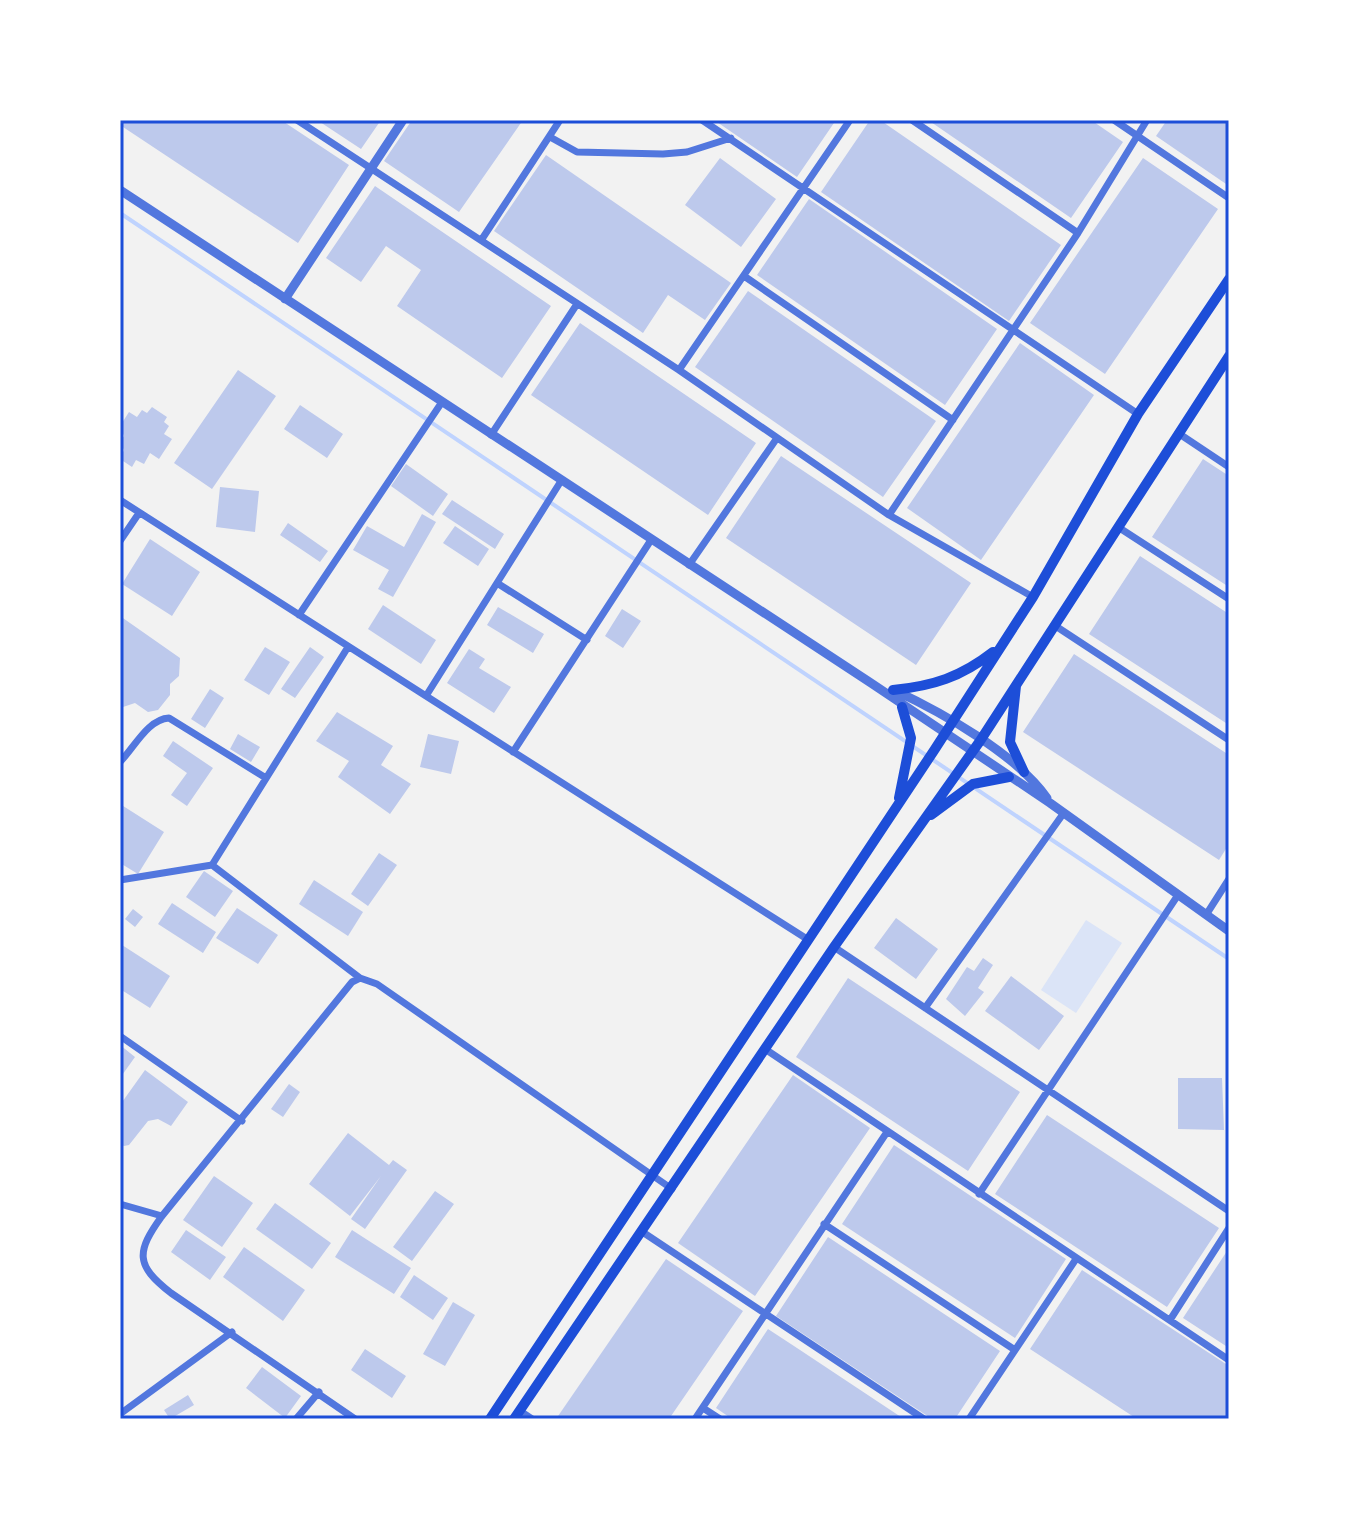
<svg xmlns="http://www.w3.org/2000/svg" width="1349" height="1539" viewBox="0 0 1349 1539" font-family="'PT Sans',sans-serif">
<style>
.green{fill:#dbe4f7}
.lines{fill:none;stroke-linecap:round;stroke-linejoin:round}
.stream{stroke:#bfd3fe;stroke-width:4}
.building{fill:#bdc9ec}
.minor{stroke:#5277de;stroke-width:7}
.tertiary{stroke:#5277de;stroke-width:9}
.secondary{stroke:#1d4ed8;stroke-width:10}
.neatline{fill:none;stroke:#1d4ed8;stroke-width:3}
</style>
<rect width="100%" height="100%" fill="#f2f2f2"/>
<path class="green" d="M1086 920 1122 943 1076 1013 1041 990Z"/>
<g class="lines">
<path class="stream" d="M120 213 1229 959"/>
</g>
<path class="building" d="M120 120H281L349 165 298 243 120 125Z
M317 120H381L361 149Z
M412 120H523L459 212 384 161Z
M714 120H836L797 177Z
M870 120H880L1061 245 1009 321 821 192Z
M928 120H1091L1123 142 1071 218Z
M1167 120H1229V186L1156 136Z
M546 155 731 283 705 320 668 295 643 333 494 231Z
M720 158 776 199 741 247 685 205Z
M1143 158 1218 209 1105 374 1030 323Z
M375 186 551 306 502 378 397 306 421 270 386 246 361 282 326 258Z
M809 199 997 329 945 405 757 275Z
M748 291 936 421 883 497 695 367Z
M580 323 756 443 708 515 531 395Z
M1020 343 1094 395 981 560 907 508Z
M238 370 276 396 212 489 174 463Z
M300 405 343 434 327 458 284 429Z
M152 407 167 417 164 422 169 426 164 434 172 439 159 459 150 453 144 464 136 460 132 467 120 459 124 450 120 442 124 436 120 426 129 412 137 417 142 410 147 413Z
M781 456 971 583 916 665 726 538Z
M1203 459 1229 476V587L1152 537Z
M406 464 448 494 433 516 391 486Z
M220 487 259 491 255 532 216 527Z
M452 500 504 534 495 549 442 514Z
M422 514 436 522 393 597 378 589 389 570 353 550 367 526 404 547Z
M288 523 328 551 320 562 280 535Z
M455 526 489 549 478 566 443 543Z
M150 539 200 572 172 616 122 584Z
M1140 556 1229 614V725L1089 634Z
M383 605 436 640 421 664 368 629Z
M498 607 544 634 533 653 487 625Z
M622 609 641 621 623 648 605 636Z
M120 616 180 658 179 676 170 684V695L158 710 148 712 135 703 120 708Z
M265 647 290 662 269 695 244 680Z
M310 647 324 657 295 698 281 689Z
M469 649 485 659 479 668 511 687 494 713 447 683Z
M1074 654 1229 755V844L1219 860 1023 732Z
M210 689 224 698 205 728 191 719Z
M337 712 393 746 381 765 411 784 390 814 338 777 349 761 316 741Z
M238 734 260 747 251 762 230 749Z
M428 734 459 741 451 774 420 767Z
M173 741 213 768 187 806 171 795 187 773 163 756Z
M120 804 164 832 138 874 120 863Z
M379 853 397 865 368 906 351 894Z
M204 871 233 891 215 917 186 897Z
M314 880 363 912 348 936 299 904Z
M172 903 216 932 203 953 158 924Z
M237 908 278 935 258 964 216 938Z
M133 909 143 917 135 927 125 919Z
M896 918 938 949 916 979 874 948Z
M122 945 170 976 150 1008 120 989Z
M983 958 993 965 978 988 984 992 965 1016 946 999 967 967 974 971Z
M1011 976 1064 1016 1039 1050 985 1011Z
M848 978 1020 1092 968 1171 796 1057Z
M120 1045 135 1057 120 1078Z
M145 1070 188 1102 171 1126 158 1119 148 1121 129 1145 124 1146 120 1144V1105Z
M793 1075 870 1128 755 1296 678 1243Z
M1178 1078H1222L1224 1130 1178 1129Z
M289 1084 300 1092 283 1117 271 1109Z
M1047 1115 1219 1228 1167 1307 995 1194Z
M348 1133 389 1165 393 1160 407 1170 365 1229 351 1219 381 1176 350 1216 309 1184Z
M894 1145 1066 1259 1015 1338 842 1224Z
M214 1176 253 1203 222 1247 183 1220Z
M435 1191 454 1204 412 1261 393 1247Z
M275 1203 331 1243 312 1269 256 1229Z
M186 1230 226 1257 210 1280 171 1252Z
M352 1230 411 1268 394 1294 335 1257Z
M828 1237 1000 1351 955 1419H932L776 1316Z
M244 1247 305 1290 283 1321 223 1277Z
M1229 1248V1348L1183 1318Z
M666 1259 743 1311 669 1419H556Z
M1082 1270 1229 1366V1419H1137L1030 1349Z
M414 1275 448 1298 433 1320 400 1297Z
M453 1302 475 1315 445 1366 423 1354Z
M768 1329 797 1348 904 1419H732L716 1408Z
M365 1349 406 1376 392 1398 351 1370Z
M262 1367 301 1396 285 1418 246 1388Z
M188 1395 194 1405 170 1419 164 1410Z"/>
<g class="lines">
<path class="minor" d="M297 120 679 370 889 515 1033 597
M702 120 1138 414
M912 120 1078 233
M1114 120 1229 198
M550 137 577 152 663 154 687 152 731 138
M482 239 560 120
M744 276 953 420
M679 370 850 120
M1178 433 1229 467
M491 435 577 304
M120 500 426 696 561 481
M889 515 1078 233 1147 120
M1118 527 1229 599
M120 541 139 513
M689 565 777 438
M497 583 587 640
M299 615 442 402
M1054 625 1229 740
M426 696 807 939
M513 752 651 540
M120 762C134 748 148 719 169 718L266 778
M212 865 348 647
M120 880 212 865 360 978
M1206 915 1229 879
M834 947 1229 1211
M925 1008 1063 814
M120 1036 242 1121
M765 1049 1229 1360
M979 1194 1178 895
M120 1204 162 1216
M824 1224 1015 1350
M644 1233 924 1419
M1170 1320 1229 1228
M703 1408 720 1419
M520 1411 532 1419
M120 1414 232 1332
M296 1419 319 1392
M355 1419 171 1293C135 1265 136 1252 162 1216L352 982 360 978 377 984 672 1189
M695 1419 887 1132
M969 1419 1076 1259"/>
<path class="tertiary" d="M120 190 871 683 1050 803 1229 931
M285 299 403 120
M894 690C943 713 1016 754 1047 798"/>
<path class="secondary" d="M1016 686 1010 742 1024 772
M893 690C933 686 961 677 993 652
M899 798 911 738 902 707
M931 815 973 784 1009 777
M490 1419 935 749 1033 597 1138 414 1229 279
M514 1419 834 947 980 741 1229 356"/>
</g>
<rect width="1349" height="1539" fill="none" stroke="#ffffff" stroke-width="244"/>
<rect x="122" y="122" width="1105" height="1295" class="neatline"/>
</svg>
